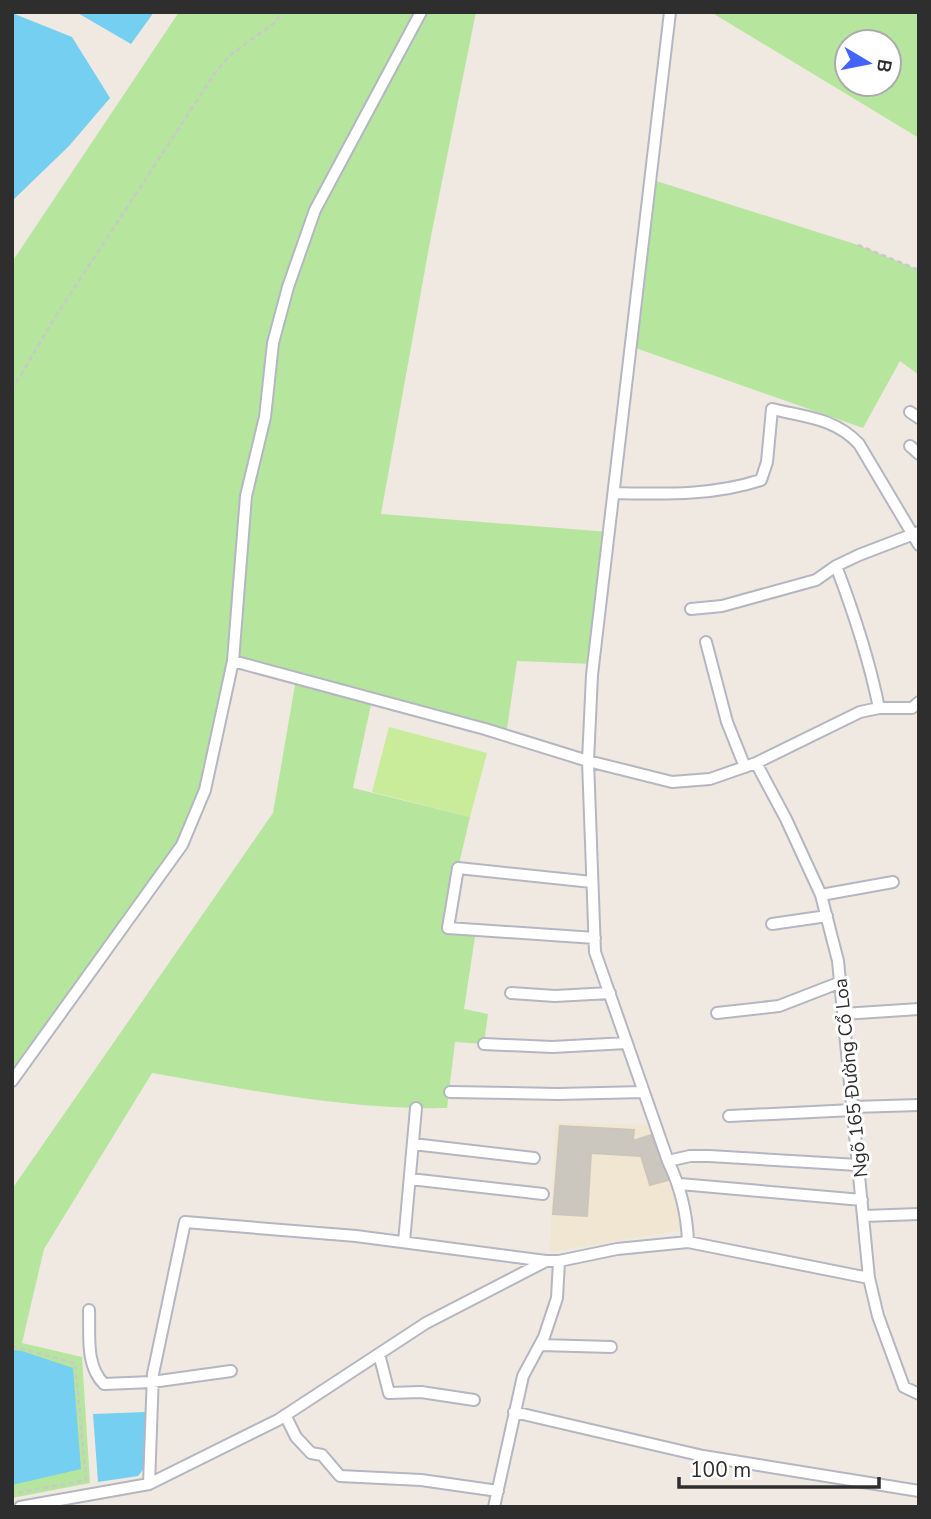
<svg xmlns="http://www.w3.org/2000/svg" width="931" height="1519" viewBox="0 0 931 1519" font-family="'Nunito Sans',sans-serif">
<style>
.education{fill:#f0e6d1}
.green{fill:#b6e59e;fill-rule:evenodd}
.pitch{fill:#c9ec9a}
.water{fill:#75cff0}
.building{fill:#cbc7bf;stroke:#cbc5ba;stroke-width:2}
.lines{fill:none;stroke-linecap:round;stroke-linejoin:round}
.minor-casing{stroke:#b4b7c1;stroke-width:14}
.path{stroke:#c9c9c9;stroke-width:2.5;stroke-dasharray:5 3.5;stroke-linecap:butt}
.minor{stroke:#fff;stroke-width:10}
.labels{text-anchor:middle;stroke-width:6;stroke-linejoin:round;paint-order:stroke}
.street-label{font-size:19px;fill:#2e2e2e;stroke:#fff}
</style>
<rect width="100%" height="100%" fill="#efe9e1"/>
<path class="education" d="M555 1123 653 1125 680 1211 682 1230 550 1252Z"/>
<path class="green" d="M179 12H476L431 236 381 514 609 532 593 664 517 661 506 736 372 700 353 788 470 817 458 868 449 928 476 930 464 1009 488 1014 484 1044 455 1042 447 1108C348 1110 249 1090 152 1073L44 1249 22 1343 82 1357 90 1483 12 1498V1189L273 813 296 679 233 661 220 726 182 845 12 1081V262Z
M707 12H919V138L714 14ZM847 42H889V84H847Z
M650 179 858 245 919 270V375L900 361 863 428 630 346Z"/>
<path class="pitch" d="M389 727 487 753 470 817 372 792Z"/>
<path class="water" d="M76 12H154L131 44Z
M12 13 72 37 110 98 69 146 12 201Z
M12 1350 22 1351 73 1368 81 1469 12 1485Z
M145 1412 146 1466 138 1476 98 1482 93 1414Z"/>
<path class="building" d="M560 1126 634 1130 633 1141 651 1135 668 1180 650 1185 641 1156 591 1153 587 1216 553 1214Z"/>
<g class="lines">
<defs>
<path id="minor" d="M670 12 592 675 588 761 595 952 668 1161C681 1188 687 1212 688 1242
M910 412 919 418
M910 446 919 454
M614 493C664 494 712 496 761 480L767 462 772 409C805 417 835 418 859 444L919 545
M836 566C854 613 869 659 879 708
M691 609 722 606 816 580 836 566 859 555 919 532
M706 642 727 722 745 767
M233 661 485 729 588 761 672 782 710 779 756 763 860 712 879 708H912L919 702
M756 763 786 819 821 895 838 961 869 1278 878 1316 904 1387 919 1394
M592 882 458 868 448 928 595 938
M821 895 893 882
M772 924 827 916
M511 993 555 996 610 993
M717 1013 779 1006 841 982
M843 1014 919 1009
M484 1044 552 1047 627 1043
M12 1081 182 845 205 790 233 661 246 496 265 417 273 343 288 287 315 210 421 12
M450 1092 558 1094 644 1092
M853 1107 919 1105
M729 1116 853 1110
M413 1144 534 1158
M668 1161 690 1156H709L858 1165
M410 1179 543 1194
M680 1184 862 1200
M864 1216 919 1214
M404 1242 416 1108
M89 1310C90 1335 85 1365 104 1384L152 1382 231 1371
M540 1345 611 1347
M379 1354 389 1393 421 1392 474 1400
M514 1412 703 1456 919 1491
M285 1415 296 1437 311 1453 322 1455 340 1476 421 1480 498 1491
M149 1484 153 1374 185 1222 356 1236 546 1261H559L617 1249 688 1242 869 1278
M20 1507 149 1484 278 1420 426 1323 546 1261
M494 1507 523 1376 544 1337 557 1298 559 1261"/>
</defs>
<use href="#minor" class="minor-casing"/>
<path class="path" d="M858 245 919 270
M12 390 54 319 215 73 229 56 274 23 283 12
M12 1346 75 1363 86 1480 12 1494"/>
<use href="#minor" class="minor"/>
</g>
<g class="labels">
<g class="street-label">
<text transform="translate(850 1078) rotate(-96)" y="7">Ngõ 165 Đường Cổ Loa</text>
</g>
</g>
<rect width="931" height="1519" fill="none" stroke="#2e2e2e" stroke-width="28"/>
<g transform="translate(868 63) rotate(100)"><circle r="33" fill="#ffffff" stroke="#ababab" stroke-width="2"/>
<path d="M0-5L12 26L0 18L-12 26Z" fill="#4264fb"/>
<text y="-10" font-size="19" font-weight="bold" text-anchor="middle" fill="#2e2e2e">B</text>
</g>
<path d="M679 1477v10h200v-10" fill="none" stroke="#2e2e2e" stroke-width="3.5"/>
<text x="690" y="1477" font-size="21" fill="#2e2e2e" stroke="#ffffff" stroke-width="5" paint-order="stroke">100 m</text>
</svg>
